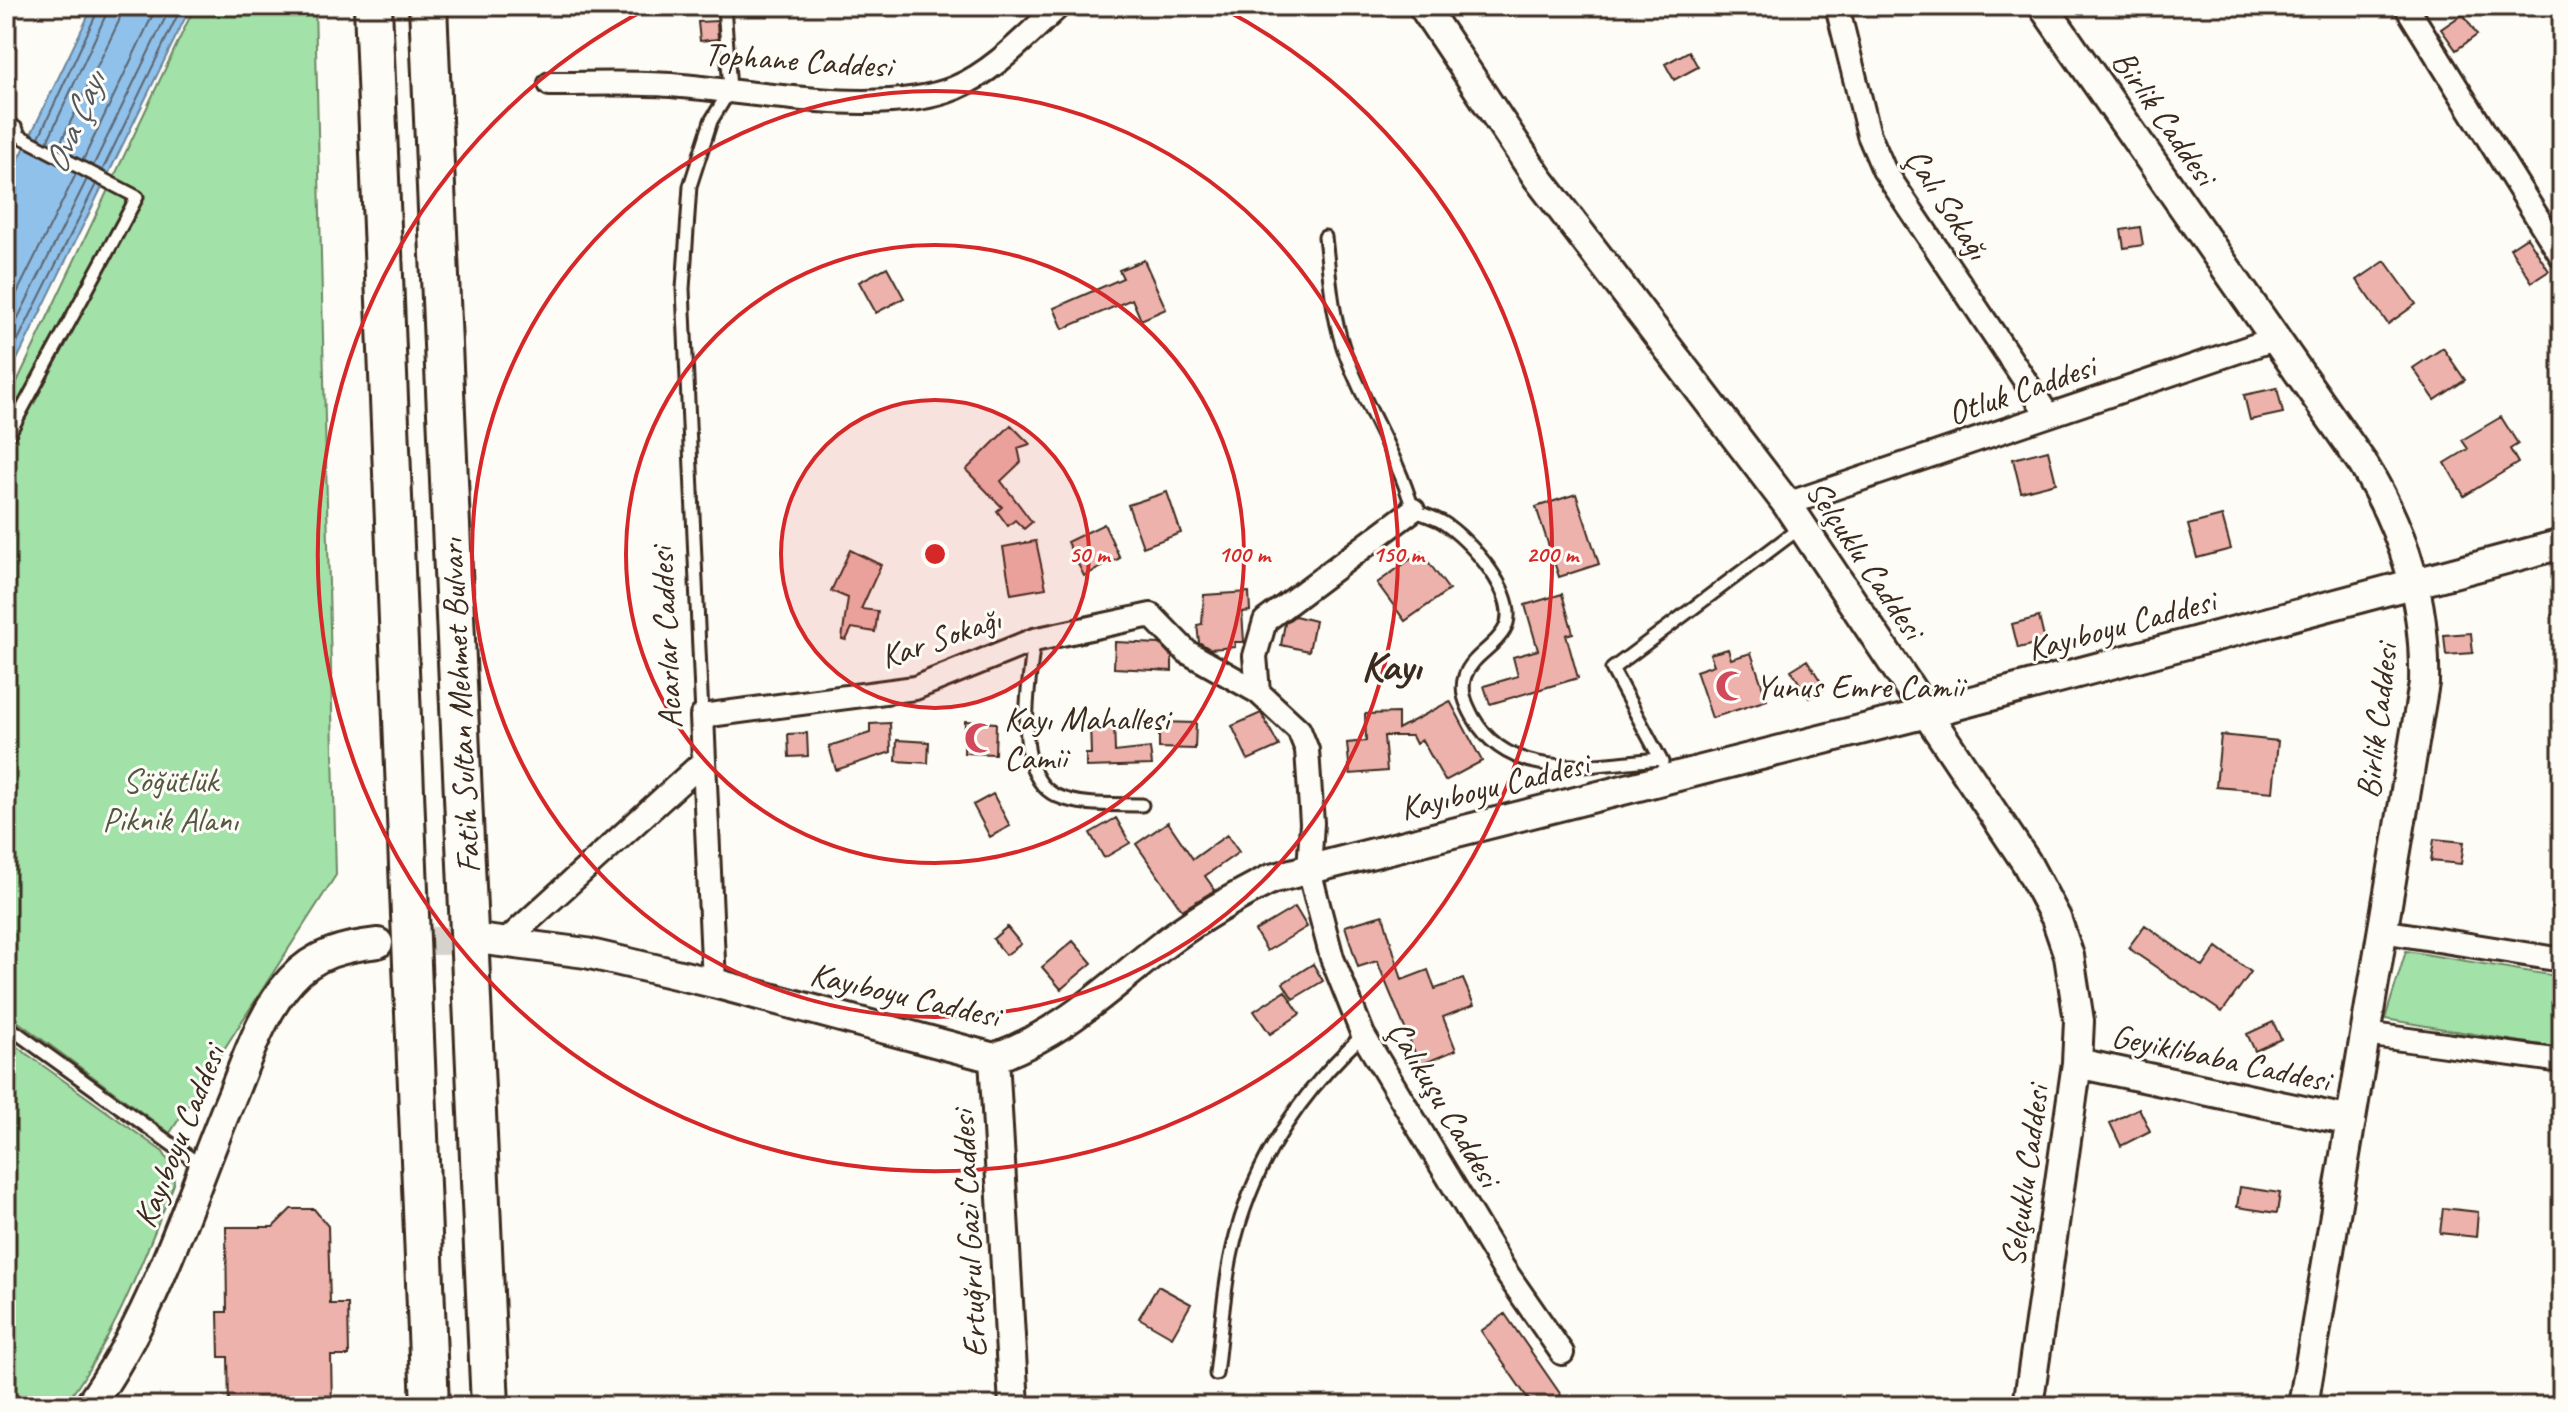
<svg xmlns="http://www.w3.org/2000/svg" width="2568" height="1412" viewBox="0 0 2568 1412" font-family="Caveat,sans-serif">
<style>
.green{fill:#a2e1a8;stroke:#6e8663;stroke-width:2}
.water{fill:#8fc1eb;stroke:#6d8599;stroke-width:2}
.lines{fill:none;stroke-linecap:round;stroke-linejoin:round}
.shore{stroke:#5d6670;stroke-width:2}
.building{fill:#edb2ac;stroke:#3b2a1e;stroke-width:2}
.tertiary-tunnel{stroke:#d6d2cc;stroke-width:28;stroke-dasharray:28 14;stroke-linecap:butt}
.service-casing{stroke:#3b2a1e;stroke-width:17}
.minor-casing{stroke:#3b2a1e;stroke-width:28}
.tertiary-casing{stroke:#3b2a1e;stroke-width:34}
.trunk-casing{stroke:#3b2a1e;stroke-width:42}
.service{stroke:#fdfcf7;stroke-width:11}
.minor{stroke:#fdfcf7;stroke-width:22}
.tertiary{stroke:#fdfcf7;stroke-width:28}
.trunk{stroke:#fdfcf7;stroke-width:36}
.ring{fill:none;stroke:#d62828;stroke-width:4}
.labels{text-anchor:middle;stroke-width:6;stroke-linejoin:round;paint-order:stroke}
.street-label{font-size:34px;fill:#3b2a1e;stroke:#fdfcf7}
.poi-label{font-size:34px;fill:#3b2a1e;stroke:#fdfcf7;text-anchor:start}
.park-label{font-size:34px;fill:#555840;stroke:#fdfcf7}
.water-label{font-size:36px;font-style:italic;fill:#54575c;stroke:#fdfcf7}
.district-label{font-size:42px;font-weight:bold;fill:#3b2a1e;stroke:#fdfcf7}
.centre{fill:#d62828;stroke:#fdfcf7;stroke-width:4}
.ring-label{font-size:24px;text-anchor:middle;font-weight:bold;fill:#d62828;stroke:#fdfcf7;stroke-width:6;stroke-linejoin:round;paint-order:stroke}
</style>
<rect width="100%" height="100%" fill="#fdfcf7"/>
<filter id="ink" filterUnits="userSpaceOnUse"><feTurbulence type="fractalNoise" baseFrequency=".0125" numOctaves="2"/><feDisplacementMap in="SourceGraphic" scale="16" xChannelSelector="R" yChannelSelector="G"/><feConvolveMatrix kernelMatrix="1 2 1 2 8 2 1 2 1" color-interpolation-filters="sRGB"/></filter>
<g filter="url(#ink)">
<path class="green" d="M195 6H315L336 875 170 1133 6 1013V405Z
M2406 951 2562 977V1049L2385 1019Z
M6 1039 163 1152 173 1169 174 1184C142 1262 115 1338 64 1406H6Z"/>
<path class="water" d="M93 6H191L6 382V186Z"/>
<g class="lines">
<path class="shore" d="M39 137 100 6
M47 142 110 6
M58 148 119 21 122 6
M83 160 157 6
M93 166 171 6
M102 171 182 6
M6 315 76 174
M6 342 87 179
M6 364 96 184"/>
</g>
<path class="building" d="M2463 14 2477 35 2456 50 2441 29Z
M717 21 718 39 700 41 698 22Z
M1689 51 1698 67 1674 80 1665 64Z
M2140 227 2143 245 2124 248 2121 230Z
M2527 237 2549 271 2532 282 2510 248Z
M1144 260 1166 309 1141 320 1132 299 1063 329 1054 308 1123 278 1119 270Z
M2385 261 2416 304 2388 324 2357 280Z
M887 267 904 298 876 313 859 282Z
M2443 348 2465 380 2435 400 2413 368Z
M2277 388 2283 413 2250 420 2244 395Z
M2501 417 2518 444 2510 449 2518 463 2464 496 2445 463 2468 449 2462 440Z
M1011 425 1030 444 1018 448 1021 462 1001 481 1032 522 1024 529 1015 520 1008 526 997 511 1002 507 966 470Z
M2048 450 2056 483 2021 492 2013 459Z
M1167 492 1181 533 1143 547 1128 505Z
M1576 494 1599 564 1559 577 1536 507Z
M2222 516 2231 549 2197 558 2188 525Z
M1104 524 1120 558 1084 576 1067 542Z
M1036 541 1046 588 1011 594 1003 547Z
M850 550 881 565 861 609 878 611 875 632 852 628 846 640 842 639 848 598 831 591Z
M1421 552 1449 590 1405 621 1377 583Z
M1249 592 1250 611 1242 612 1244 642H1235V647L1210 649 1199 642 1197 625 1202 624 1204 595Z
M1562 594 1573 633 1566 635 1578 678 1490 704 1484 686 1518 676 1513 657 1538 650 1525 605Z
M1295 616 1315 621 1309 651 1281 645 1285 623Z
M2039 617 2045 642 2018 648 2012 624Z
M2471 633 2473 653 2446 655 2444 635Z
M1115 642 1160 644 1172 657V671L1114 668Z
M1728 649 1731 659 1751 653 1767 700 1712 718 1696 671 1714 665 1710 654Z
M1807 660 1825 688 1809 698 1791 670Z
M1450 701 1482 761 1445 781 1422 740 1416 744 1412 736H1384L1387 771 1350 774 1347 743 1366 741 1365 714 1398 713V729Z
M1261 713 1279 746 1248 760 1232 726Z
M965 721 996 723 995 754 964 753Z
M1114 722 1115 752 1150 748 1152 765 1086 767V754H1091L1090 723Z
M1159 722 1196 723 1195 749 1159 748Z
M890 723 891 752 836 770 829 746 870 733V724Z
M807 733 808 756 789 757 788 734Z
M2221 735 2278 741 2273 792 2216 787Z
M897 740 929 742 928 763 896 761Z
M993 794 1010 826 990 837 973 805Z
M1116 818 1130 843 1104 858 1090 833Z
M1168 822 1193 859 1227 835 1239 852 1205 876 1215 890 1182 910 1136 844Z
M2434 839 2464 842 2461 864 2431 861Z
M1295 907 1307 927 1267 951 1255 931Z
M1383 915 1402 980 1428 970 1435 989 1463 979 1474 1005 1443 1017 1456 1050 1420 1065 1377 961 1358 967 1345 926Z
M2145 925 2203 967 2217 947 2251 972 2222 1012 2128 948Z
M1007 927 1021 944 1006 955 993 939Z
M1073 941 1092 963 1061 989 1042 967Z
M1313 964 1323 981 1293 999 1283 983Z
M1285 991 1300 1014 1270 1034 1254 1011Z
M2273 1022 2281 1039 2255 1051 2247 1034Z
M2139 1108 2150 1131 2121 1146 2110 1123Z
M2240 1187 2280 1193 2277 1213 2237 1207Z
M2443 1208 2478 1212 2476 1237 2440 1233Z
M291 1209H314L328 1226 330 1304H348L349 1356H331L332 1406H229L228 1357H219L218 1312H227L226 1227H273Z
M1158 1286 1191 1304 1172 1337 1139 1318Z
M1505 1314 1561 1395 1546 1406H1533L1481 1331Z"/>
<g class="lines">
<path class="tertiary-tunnel" d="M390 942 485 940"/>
<defs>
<path id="service" d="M1325 237C1330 278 1332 320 1347 358 1367 410 1398 457 1413 510 1422 514 1433 517 1442 522 1468 538 1523 597 1504 630 1494 648 1472 656 1465 676 1460 691 1466 704 1473 717 1511 785 1595 764 1660 759
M6 439 137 197 12 132
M1034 640C1030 680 1010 775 1057 796 1082 807 1115 804 1142 805
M702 716 683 289 690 186 711 121 730 90 724 6
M1662 762 1612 669 1801 527
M6 1025 203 1167
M1216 1374C1221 1334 1223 1292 1232 1252 1251 1165 1298 1095 1363 1035"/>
<path id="minor" d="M1837 6 1869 135 1884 170 2048 415
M2406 6 2562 257
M550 84C590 84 631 82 671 85 750 91 883 118 955 88 995 71 1027 35 1059 6
M6 130 12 132
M1787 504 2277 338
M1258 692 1255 656 1265 621 1413 510
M2382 931 2562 960
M505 942 704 761
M714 983 702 716 915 688 1034 640 1151 615 1187 652 1258 692 1299 730 1307 750 1312 823 1309 870 1332 958 1363 1035 1503 1268 1562 1353
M2365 1034 2562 1061"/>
<path id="tertiary" d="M1423 6 1538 178 1787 504 2026 862 2056 918 2069 956 2079 1021 2077 1063 2028 1406
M2043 6 2363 464C2405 533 2426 602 2424 683L2303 1406
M485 940 586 953 714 983 994 1058C1067 1032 1110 985 1171 939 1202 916 1235 897 1271 879L1927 713 2562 544
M994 1058 1014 1406
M2077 1063 2351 1121
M89 1406C156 1313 187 1203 231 1098 247 1059 262 1012 291 980 315 953 344 947 378 943"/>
<path id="trunk" d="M373 6 430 1406
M428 6 490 1406"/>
</defs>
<use href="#service" class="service-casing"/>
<use href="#minor" class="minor-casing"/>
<use href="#tertiary" class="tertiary-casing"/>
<use href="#trunk" class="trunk-casing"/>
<use href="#service" class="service"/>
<use href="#minor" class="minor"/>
<use href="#tertiary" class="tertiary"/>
<use href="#trunk" class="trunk"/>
</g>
</g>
<circle cx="935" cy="554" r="154" fill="#d62828" fill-opacity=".12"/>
<g class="ring">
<circle cx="935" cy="554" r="154"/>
<circle cx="935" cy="554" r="309"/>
<circle cx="935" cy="554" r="463"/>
<path d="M1220 7A617 617 0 1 1 650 7"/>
</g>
<defs>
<symbol id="mosque-bare" viewBox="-9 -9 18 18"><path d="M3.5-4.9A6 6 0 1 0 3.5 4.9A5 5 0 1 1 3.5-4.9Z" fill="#d1495b" stroke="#fdfcf7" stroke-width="2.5" paint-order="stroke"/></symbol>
</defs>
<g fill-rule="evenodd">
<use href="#mosque-bare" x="1709" y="664" width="44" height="44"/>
<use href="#mosque-bare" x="958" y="716" width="44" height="44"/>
</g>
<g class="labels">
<g class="street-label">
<text transform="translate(798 59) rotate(4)" y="12">Tophane Caddesi</text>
<text transform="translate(2165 117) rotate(55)" y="12">Birlik Caddesi</text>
<text transform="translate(1948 203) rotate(57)" y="12">Çalı Sokağı</text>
<text transform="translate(2021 389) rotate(-19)" y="12">Otluk Caddesi</text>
<text transform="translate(1866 559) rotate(56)" y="12">Selçuklu Caddesi</text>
<text transform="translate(2121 624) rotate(-15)" y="12">Kayıboyu Caddesi</text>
<text transform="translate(940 637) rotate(-19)" y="12">Kar Sokağı</text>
<text transform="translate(665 638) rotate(-93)" y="12">Acarlar Caddesi</text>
<text transform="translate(459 706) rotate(-93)" y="12">Fatih Sultan Mehmet Bulvarı</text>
<text transform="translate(2376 721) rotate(-83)" y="12">Birlik Caddesi</text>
<text transform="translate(1494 785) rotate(-14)" y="12">Kayıboyu Caddesi</text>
<text transform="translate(905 994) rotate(13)" y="12">Kayıboyu Caddesi</text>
<text transform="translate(2221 1057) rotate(12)" y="12">Geyiklibaba Caddesi</text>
<text transform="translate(1445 1103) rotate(59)" y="12">Çalıkuşu Caddesi</text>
<text transform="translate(178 1136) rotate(-68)" y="12">Kayıboyu Caddesi</text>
<text transform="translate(2024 1176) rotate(-82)" y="12">Selçuklu Caddesi</text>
<text transform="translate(968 1234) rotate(-93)" y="12">Ertuğrul Gazi Caddesi</text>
</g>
<g class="poi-label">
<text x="1755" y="698">Yunus Emre Camii</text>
<text x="1004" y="730">Kayı Mahallesi<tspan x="1004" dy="39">Camii</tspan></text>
</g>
<g class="park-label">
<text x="170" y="792">Söğütlük<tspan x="170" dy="39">Piknik Alanı</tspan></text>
</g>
<g class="water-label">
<text transform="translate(73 122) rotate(-67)" y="13">Ova Çayı</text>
</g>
<g class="district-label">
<text x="1391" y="680">Kayı</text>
</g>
</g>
<circle cx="935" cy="554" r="12" class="centre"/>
<g class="ring-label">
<text x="1089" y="562">50 m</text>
<text x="1244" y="562">100 m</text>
<text x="1398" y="562">150 m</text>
<text x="1552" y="562">200 m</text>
</g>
<rect width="2568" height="1412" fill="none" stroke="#fdfcf7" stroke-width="32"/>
<rect x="16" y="16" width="2536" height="1380" fill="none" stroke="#3b2a1e" stroke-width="3" filter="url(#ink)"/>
</svg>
